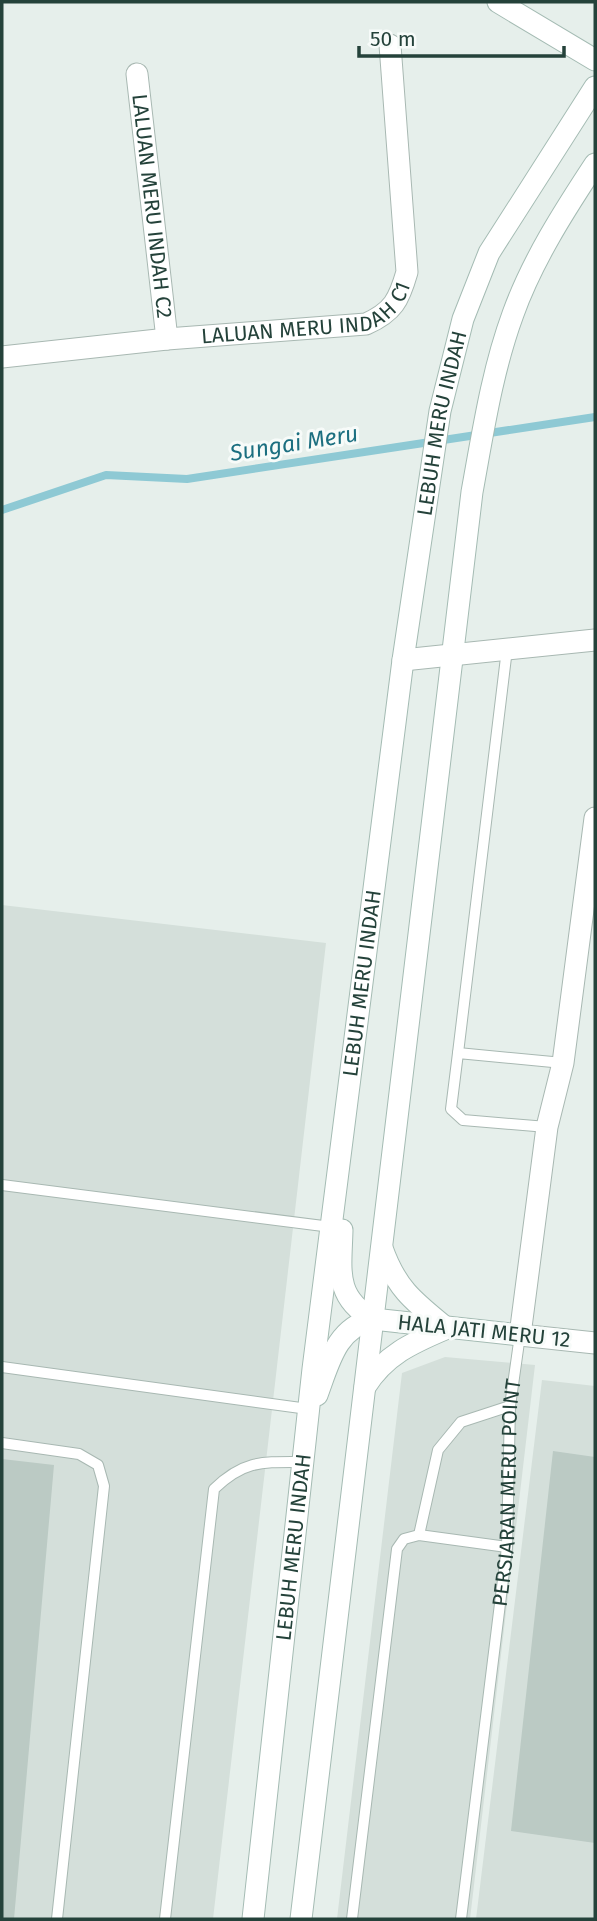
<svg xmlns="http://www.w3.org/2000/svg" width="597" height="1921" viewBox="0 0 597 1921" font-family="'Fira Sans',sans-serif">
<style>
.built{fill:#d4dfda}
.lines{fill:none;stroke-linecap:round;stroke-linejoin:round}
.stream{stroke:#8ec9d4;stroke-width:8}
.building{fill:#bbcac4}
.lane-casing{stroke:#a8b8b2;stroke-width:12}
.street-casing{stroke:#a8b8b2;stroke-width:23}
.secondary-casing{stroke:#a4bbb3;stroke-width:23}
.lane{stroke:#fff;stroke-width:10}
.street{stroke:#fff;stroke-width:21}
.secondary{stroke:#fff;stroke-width:21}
.labels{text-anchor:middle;stroke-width:6;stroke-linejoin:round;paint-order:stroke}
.street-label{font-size:21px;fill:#24423a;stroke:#f7fbf9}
.water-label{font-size:23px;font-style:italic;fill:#1c6f80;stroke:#f7fbf9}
</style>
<rect width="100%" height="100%" fill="#e6efeb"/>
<path class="built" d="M2 905 326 943 213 1919H2Z
M445 1357 535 1365 470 1919H337L402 1373Z
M542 1380 595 1386V1919H476Z"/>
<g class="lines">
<path class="stream" d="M2 510 106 475 187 479 595 417"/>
</g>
<path class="building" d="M553 1451 595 1457V1843L511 1831Z
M2 1459 54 1465 14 1919H2Z"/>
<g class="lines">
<defs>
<g id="lane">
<path d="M458 1053 507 649"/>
<path d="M547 1127 463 1120 451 1109 458 1053 563 1063"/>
<path d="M2 1185 331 1227"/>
<path d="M2 1367 308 1409"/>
<path d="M2 1443 79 1454 98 1465 104 1486 57 1919"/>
<path d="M419 1535 438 1450 461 1422 510 1406"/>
<path d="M165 1919 214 1489C244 1460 262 1462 303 1462"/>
<path d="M352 1919 397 1549 404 1539 419 1535 507 1547"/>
<path id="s1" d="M461 1919 507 1547 510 1406 520 1335"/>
</g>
<g id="street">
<path id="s2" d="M137 74 167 339"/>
<path id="s3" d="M2 357 167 339 366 324C393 312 399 300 407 272L390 45"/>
<path d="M403 660 595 640"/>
<path d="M595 818 563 1063 547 1127 520 1335 595 1343"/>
</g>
<g id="secondary">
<path d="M498 2 595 60"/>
<path d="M342 1230C341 1270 334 1297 373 1319"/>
<path d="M382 1248C396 1288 413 1301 445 1327"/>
<path d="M365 1387C385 1355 412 1343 445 1329"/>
<path d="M317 1395C329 1363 336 1328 373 1319L520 1335"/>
<path id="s4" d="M253 1919 313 1369 403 660 440 411 463 319 489 253 595 87"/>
<path d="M301 1919 472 492C483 432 492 371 513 314 532 261 564 211 595 164"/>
</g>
</defs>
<use href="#lane" class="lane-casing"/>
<use href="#street" class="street-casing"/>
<use href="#secondary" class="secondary-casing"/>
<use href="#lane" class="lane"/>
<use href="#street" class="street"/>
<use href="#secondary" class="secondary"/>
</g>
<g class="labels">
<g class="street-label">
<text dy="7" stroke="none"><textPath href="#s2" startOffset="133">LALUAN MERU INDAH C2</textPath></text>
<text dy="7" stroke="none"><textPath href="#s3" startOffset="312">LALUAN MERU INDAH C1</textPath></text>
<text dy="7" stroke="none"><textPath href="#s4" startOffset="1508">LEBUH MERU INDAH</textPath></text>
<text dy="7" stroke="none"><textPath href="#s4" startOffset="942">LEBUH MERU INDAH</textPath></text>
<text transform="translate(484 1331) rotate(6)" y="7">HALA JATI MERU 12</text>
<text dy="7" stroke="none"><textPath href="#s1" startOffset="429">PERSIARAN MERU POINT</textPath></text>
<text dy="7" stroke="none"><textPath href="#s4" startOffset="374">LEBUH MERU INDAH</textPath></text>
</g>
<g class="water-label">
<text transform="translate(294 443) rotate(-9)" y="8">Sungai Meru</text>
</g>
</g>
<rect width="597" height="1921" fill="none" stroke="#24423a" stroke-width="7"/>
<path d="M359 46v10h205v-10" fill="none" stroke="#24423a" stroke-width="3.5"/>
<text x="370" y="46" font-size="21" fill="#24423a" stroke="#f7fbf9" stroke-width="5" paint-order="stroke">50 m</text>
</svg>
